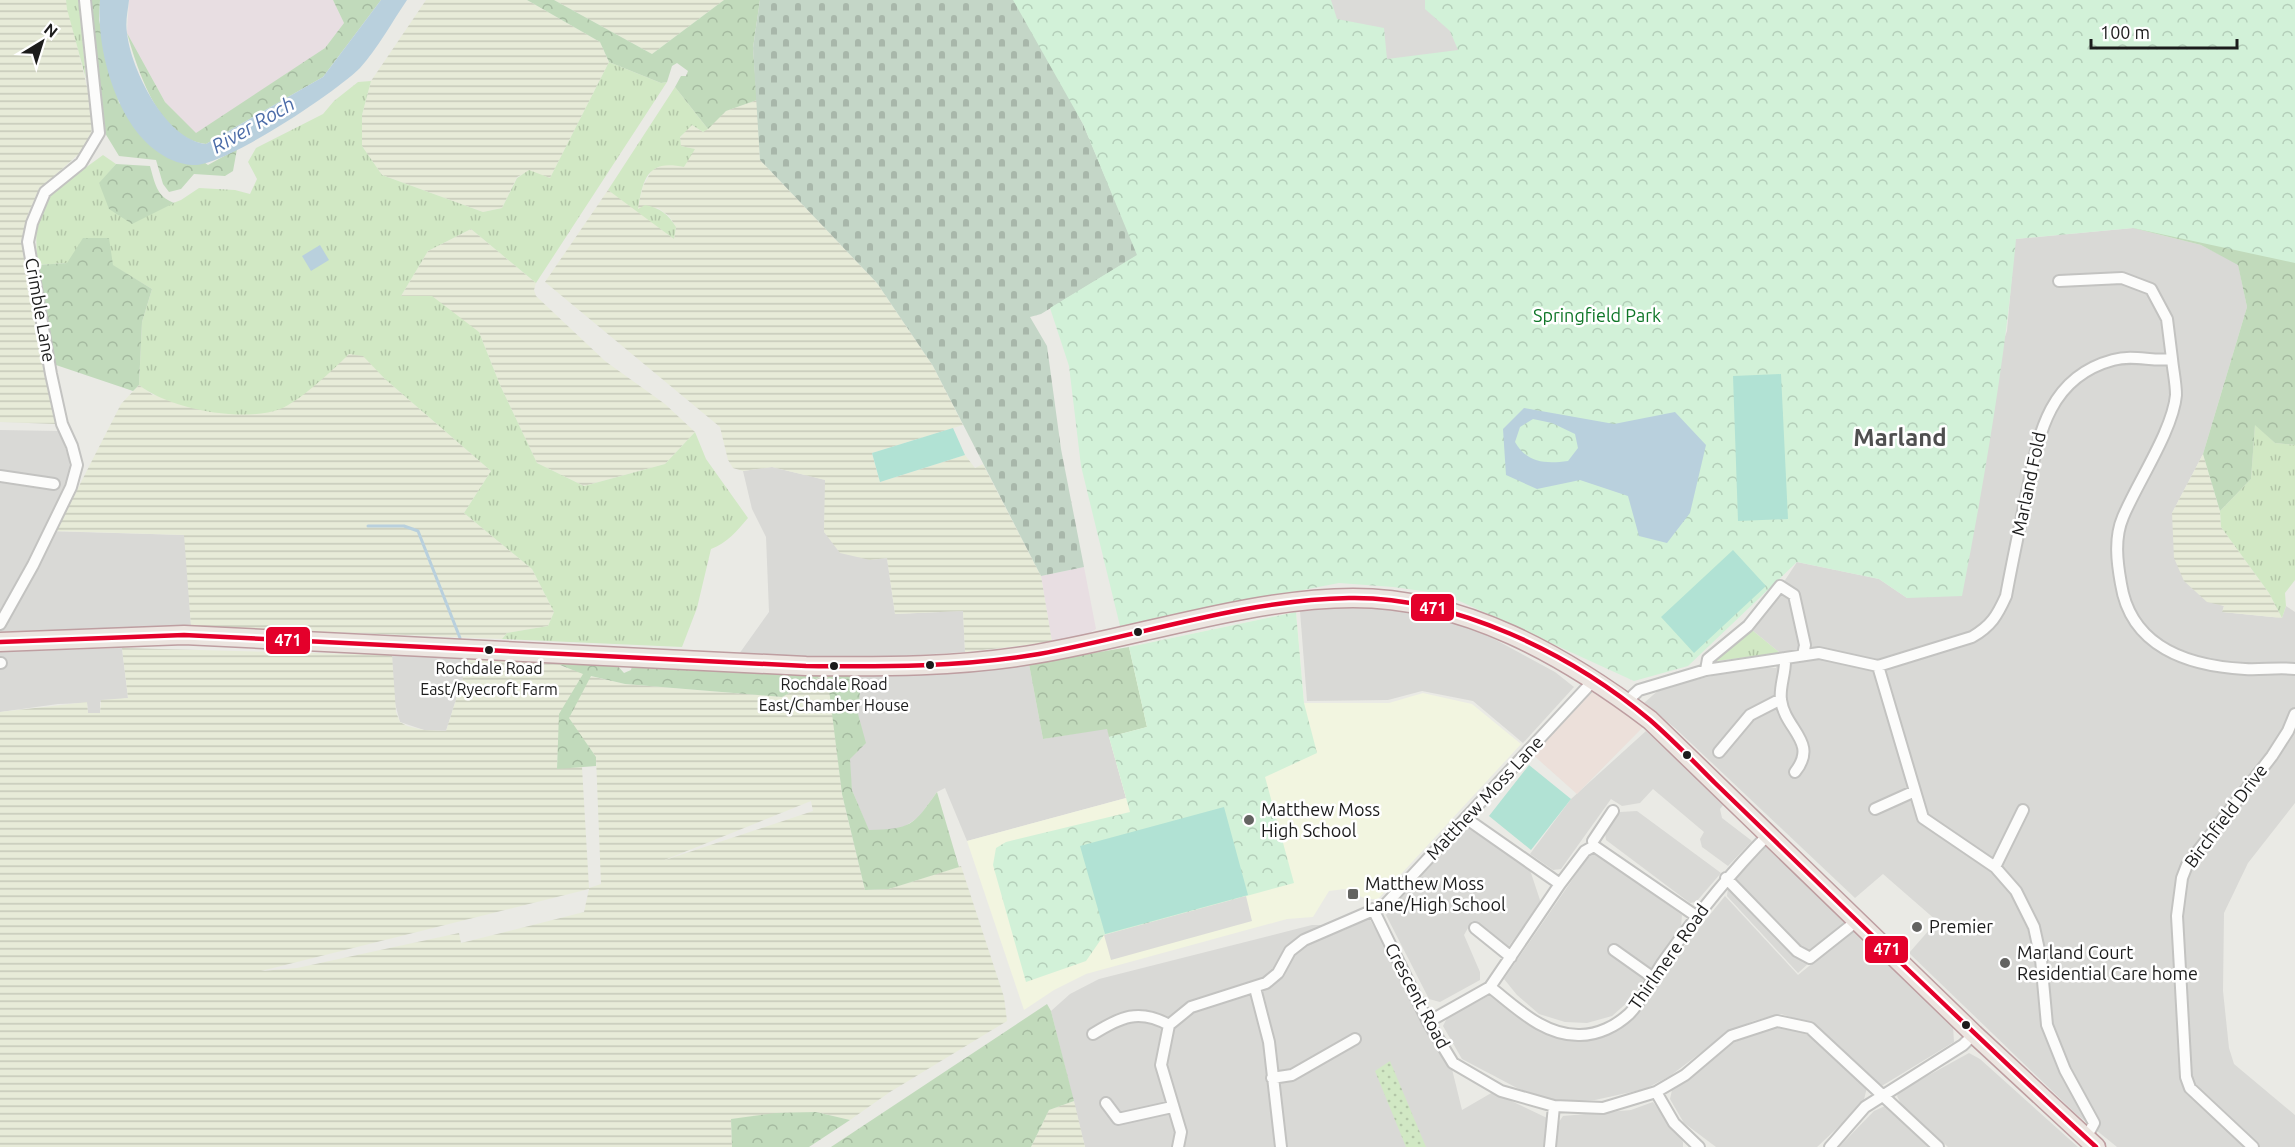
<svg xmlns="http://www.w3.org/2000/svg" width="2295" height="1147" viewBox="0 0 2295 1147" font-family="Ubuntu,sans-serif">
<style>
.residential{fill:#d9d9d6}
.commercial{fill:#ece0da}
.industrial{fill:#e8dee2}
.education{fill:#f2f5e0}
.farmland{fill:url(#farmland-rules);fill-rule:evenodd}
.grass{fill:url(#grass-tufts)}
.forest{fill:url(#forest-crowns)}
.cemetery{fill:url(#cemetery-stones)}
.park{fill:url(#park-crowns)}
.garden{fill:url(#garden-dots)}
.pitch{fill:#b1e2d4}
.parking{fill:#dbdbd8}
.water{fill:#b9d0dd;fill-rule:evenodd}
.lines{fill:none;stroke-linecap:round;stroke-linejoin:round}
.stream{stroke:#b9d0dd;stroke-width:3}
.minor-casing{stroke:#c3c3c1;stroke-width:14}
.trunk-casing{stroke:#be9ea1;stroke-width:21}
.minor{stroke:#fcfcfb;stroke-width:10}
.trunk{stroke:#ece5e0;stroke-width:18}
.bus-1-casing{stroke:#fff;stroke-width:9}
.bus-1{stroke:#e4002b;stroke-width:4.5}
.bus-dot{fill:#1c1c1c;stroke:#fff;stroke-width:2}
.poi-dot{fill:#646462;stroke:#fff;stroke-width:2}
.labels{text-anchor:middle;stroke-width:5;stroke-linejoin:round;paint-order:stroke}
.bus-label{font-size:16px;fill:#1c1c1c;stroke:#fff}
.street-label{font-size:18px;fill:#1c1c1c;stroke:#fff}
.park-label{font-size:18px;fill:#0f7628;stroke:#fff}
.poi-label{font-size:18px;fill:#1c1c1c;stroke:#fff;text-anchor:start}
.water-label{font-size:20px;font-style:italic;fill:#4c6ca8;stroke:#fff}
.district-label{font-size:24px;font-weight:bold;fill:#4f4f4f;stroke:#fff}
.line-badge{stroke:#fff;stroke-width:2}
.badge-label{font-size:16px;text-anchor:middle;font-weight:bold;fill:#fff}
</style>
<defs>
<pattern id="farmland-rules" width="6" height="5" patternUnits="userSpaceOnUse" patternTransform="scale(1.5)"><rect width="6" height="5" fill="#e7ebd8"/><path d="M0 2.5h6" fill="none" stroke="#c6c9b9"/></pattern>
<pattern id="grass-tufts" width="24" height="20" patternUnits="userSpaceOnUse" patternTransform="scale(1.5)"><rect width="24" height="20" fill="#d1e8c4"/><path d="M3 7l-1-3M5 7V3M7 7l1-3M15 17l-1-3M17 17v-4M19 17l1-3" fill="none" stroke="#b3c6a8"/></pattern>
<pattern id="forest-crowns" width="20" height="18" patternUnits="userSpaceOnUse" patternTransform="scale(1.5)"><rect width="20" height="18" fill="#c1dabb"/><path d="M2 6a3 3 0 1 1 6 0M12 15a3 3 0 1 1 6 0" fill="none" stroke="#a5baa0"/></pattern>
<pattern id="cemetery-stones" width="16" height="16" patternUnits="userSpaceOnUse" patternTransform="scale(1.5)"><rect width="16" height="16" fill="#c4d6c7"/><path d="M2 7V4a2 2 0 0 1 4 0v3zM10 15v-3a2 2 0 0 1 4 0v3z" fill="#a8b7aa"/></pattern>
<pattern id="park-crowns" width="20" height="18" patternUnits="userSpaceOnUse" patternTransform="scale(1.5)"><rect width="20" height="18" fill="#d2f1d8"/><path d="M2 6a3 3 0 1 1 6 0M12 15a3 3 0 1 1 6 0" fill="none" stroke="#b4ceb9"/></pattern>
<pattern id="garden-dots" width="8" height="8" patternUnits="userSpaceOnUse" patternTransform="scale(1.5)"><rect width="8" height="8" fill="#d1e8c4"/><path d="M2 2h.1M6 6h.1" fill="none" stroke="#b3c6a8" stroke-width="1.8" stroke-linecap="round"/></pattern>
</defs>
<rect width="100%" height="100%" fill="#eaeae5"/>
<path class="residential" d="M2133 228 2201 245 2238 264 2247 307 2203 454 2172 513 2210 601 2224 606 2222 612 2282 618 2286 606 2295 612V803L2248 863 2224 913 2223 991 2229 1048 2234 1064 2295 1115V1147H2117L2075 1113 1909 953 1937 921 1883 874 1855 898 1675 728 1644 703 1661 688 1755 666 1776 668 1780 653 1752 630 1797 562 1879 579 1907 598 2007 331 2015 239Z
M0 430 59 431 69 458 71 484 45 531 185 535 191 626 0 633Z
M772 467 826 480 824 532 870 560 887 558 895 614 963 611 965 652 869 658 739 654 769 612 766 537 752 509 743 471Z
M1382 605 1470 626 1555 672 1574 687 1523 743 1473 701 1422 691 1388 700 1307 701 1300 611Z
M122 648 128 698 100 702V713H88L87 703 58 704 0 712V652Z
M392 655 469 659 446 731 424 730 400 722 393 696Z
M1029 664 1043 739 1107 728 1126 798 967 841 945 788 937 792 919 817 899 830 869 831 852 790 839 674Z
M1646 731 1724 804 1720 809 1722 818 1752 841 1728 866 1702 847 1700 839 1704 832 1653 789 1640 803 1622 806 1611 799 1561 869 1553 870 1530 854 1571 799Z
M1637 811 1721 873 1696 902 1690 903 1606 840 1605 833 1620 812Z
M1469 829 1530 870 1541 903 1508 947 1472 921 1464 935 1480 972V980L1440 1002 1429 999 1386 915 1392 905 1456 835Z
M1770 843 1854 922 1798 973 1727 896 1728 887Z
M1592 851 1682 915 1681 927 1629 1001 1612 1016 1587 1023 1565 1022 1539 1014 1517 995 1504 979Z
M1725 896 1798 975 1855 929 1953 1026 1954 1042 1880 1087 1813 1024 1781 1014 1753 1021 1724 1035 1670 1076 1645 1089 1595 1100 1552 1101 1517 1088 1462 1059 1443 1026 1447 1018 1490 995 1526 1020 1573 1039 1619 1027Z
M1369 918 1451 1065 1462 1110 1493 1092 1547 1118 1545 1147H1085L1051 1011 1070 994 1099 979 1312 925H1324L1342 931Z
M1773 1027 1810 1034 1867 1087 1863 1104 1817 1147H1716L1684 1123 1670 1099 1672 1090 1690 1079 1727 1045Z
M1969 1053 1980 1059 2078 1147H1948L1901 1104 1897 1096 1900 1091Z
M1653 1102 1683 1142V1147H1556L1557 1125 1563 1116 1631 1110Z
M1885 1106 1928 1147H1839L1874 1111Z"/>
<path class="commercial" d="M1592 692 1645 725 1577 794 1531 753Z"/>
<path class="industrial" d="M129 0H333L344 23 325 48 196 134 165 102 127 33Z
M1084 567 1096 629 1084 636 1052 642 1041 576Z"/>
<path class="education" d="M1296 612 1304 703H1389L1423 693 1472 704 1521 744 1378 899H1366L1345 889 1329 891 1313 917 1287 919 1086 974 1054 990 1024 1010 967 841 1126 798 1109 737 1146 727 1129 647Z"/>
<path class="farmland" d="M0 0H66L94 116 91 134 83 150 39 190 28 214 23 243 57 424 0 422Z
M426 0H527L600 42 609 62 550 178 529 171 517 177 502 208 483 212 382 175 362 146V115L371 81Z
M554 0H724L652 54Z
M757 100 760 160 877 283 933 366 963 425 872 453 880 482 965 455 975 468 983 464 1041 576 1052 642 965 652 963 611 895 614 887 558 870 560 840 553 824 532 825 480 772 467 743 471 733 468 728 460 720 427 545 282 608 190 637 210 643 186 652 170 667 163 684 167 694 149 681 146 680 138 687 128 692 125 703 132 726 111ZM658 208 669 216 676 227 674 239 638 211Z
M471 229 536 283 534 290 536 296 605 361 665 404 695 432 665 464 584 486 537 463 500 385 479 332 401 296 428 251Z
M349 354 363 355 385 379 491 471 464 513 532 569 554 612 548 626 507 633 502 639 191 626 184 535 56 531 121 404 139 385 153 395 282 408Z
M2203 454 2220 511 2221 527 2269 593 2282 618 2222 612 2224 606 2207 602 2184 581 2174 558 2172 513Z
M122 648 392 655 396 712 400 722 407 726 424 730 446 731 469 659 561 662 560 666 584 673 560 714 557 768 582 767 589 888 601 884 596 757 568 718 590 676 625 684 782 697 828 673 842 794 865 890 889 889 961 866 1004 997 1007 1021 890 1092 850 1120 816 1112 731 1119 732 1147H0V712L87 702 88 713H100L101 700 128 698ZM811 801 813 811 662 861ZM589 889 584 912 461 943 459 933 297 968 261 971Z
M1074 1101 1085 1147H1031L1049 1110Z"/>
<path class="grass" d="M66 0H79L86 79 67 9Z
M609 62 661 83 667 82 536 283 471 229 428 251 401 296H432L479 332 500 385 537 463 584 486 665 464 695 432 706 459 748 518C737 531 727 543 711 549L697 608 682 647 502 639 507 633 548 626 554 612 532 569 464 513 491 471 385 379 363 356 349 354C334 369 299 402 280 409 243 423 169 409 139 385L142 322 152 289 112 265 108 238 67 263 37 265 36 227 52 192 103 155 116 164 99 184 160 208 181 200 199 188 235 190 250 194 257 179 248 162 256 148 323 114 334 101 358 82 371 81 362 115V146L382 175 483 212 502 208 517 178 529 170 550 178Z
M675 87 708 129 703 132 692 125 680 137 681 146 695 149 684 167C648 159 643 178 638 209L645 205C660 208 668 214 676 227L674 239 608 190Z
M2255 424 2275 443 2295 445V580L2285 593 2286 606 2282 618 2269 593 2221 527 2220 511 2251 479Z
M1752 630 1780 653 1716 661V657Z"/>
<path class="forest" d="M90 0H100L99 20 119 103 208 165 237 149 233 171 225 176 194 174 181 189 169 192 163 184 156 160 119 156 105 133 89 7Z
M333 0H381L323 77 206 144C159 139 138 71 127 33L165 102 196 133 325 48 344 23Z
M527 0H554L652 54 724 0H760L753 48 757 100 726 111 708 129 675 87 681 76H686L688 71 677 63 672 66 667 82 661 83 609 62 600 42Z
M116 164 150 166C155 183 156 196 174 203L132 224 109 209 99 183Z
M2295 200V445L2275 443 2255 425 2251 479 2220 511 2203 454 2247 307 2238 265 2201 245 2133 228Z
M83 238H109L113 265 152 289 142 322 139 385 133 391 53 364 37 265 67 263Z
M1129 647 1147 727 1109 737 1107 729 1043 739 1029 664Z
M561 662 616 664 624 673 631 670 632 666 828 673 858 675 860 691 858 714 866 743 850 759 852 790 869 830C911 829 913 826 937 792L959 867 889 889 865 890 842 794 827 673 782 697 625 684 591 676 569 718 596 757V766L557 769 559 714 583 674 560 665Z
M1047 1004 1051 1011 1074 1101 1049 1110 1031 1147H831Z
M816 1112 850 1120 809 1147H732L731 1119 776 1113Z"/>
<path class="cemetery" d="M760 0H1020L1083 124 1138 255 1041 314 1030 317 1047 346 1061 449 1084 567 1041 576 933 366 877 283 760 160 753 48Z"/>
<path class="park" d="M1013 0H2295V263L2133 228 2016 239C2005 360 1985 477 1962 596L1907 598 1879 579 1797 562 1688 666 1634 681 1444 594 1393 587 1339 583 1120 626 1081 466 1069 366 1050 308 1137 255 1083 124Z
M1296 612 1304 703 1317 753 1265 777 1294 883 1104 935 1086 961 1026 982 993 865 996 848 1006 842 1130 812 1109 737 1147 727 1129 647Z"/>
<path class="garden" d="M1390 1061 1426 1147H1406L1375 1071Z"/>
<path class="pitch" d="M1781 374 1788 519 1738 521 1733 376Z
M953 428 965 455 880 482 872 453Z
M1733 550 1766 586 1694 653 1661 617Z
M1529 765 1571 799 1531 850 1489 816Z
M1224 807 1248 895 1105 934 1080 846Z"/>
<path class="parking" d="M1331 0H1425V9L1450 31 1458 50 1387 59 1384 28 1337 19Z
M1246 896 1252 921 1111 960 1104 935Z"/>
<path class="water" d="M100 0H129C128 10 125 22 127 33 131 70 166 140 206 144L323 77 381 0H407C392 22 378 48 360 68 336 92 223 168 192 165 164 163 141 141 128 119 108 85 97 39 100 0Z
M320 245 329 260 311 271 302 256Z
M1524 408 1614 424 1675 412 1706 445 1690 513 1667 543 1639 536 1628 496 1580 480 1537 489 1506 475 1503 429ZM1533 419 1552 423 1575 434 1578 448 1568 461C1545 464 1527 463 1515 442L1520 427Z"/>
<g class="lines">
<path class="stream" d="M368 526H404L418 531 460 638"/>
<defs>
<path id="minor" d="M2059 281 2122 278 2151 289 2167 319 2172 359
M0 476 54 484
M0 624 33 565 71 487 77 465 72 446 62 424 51 374 28 242 32 223 45 192 81 163 99 133 85 0
M1785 658C1786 672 1779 687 1781 700 1785 730 1819 742 1795 772
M0 663H1
M1878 666 1923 818 1995 867 2016 891 2034 927 2041 959 2047 1025 2065 1070 2094 1123 2086 1138
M1706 670 1708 659 1748 626 1780 586 1794 595 1805 645 1803 655
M1626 702 1639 690 1706 670 1819 653 1878 666 1972 637C1991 626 1997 616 2006 596 2012 563 2019 530 2026 497 2038 439 2046 378 2113 360 2134 354 2152 362 2172 359 2173 370 2176 383 2176 395 2173 430 2137 483 2123 517 2114 538 2117 562 2121 584 2131 647 2188 666 2245 669 2262 670 2278 667 2295 669
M1719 752 1750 715 1781 699
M1875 809 1915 791
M1467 819 1560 884
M1594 846 1696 916
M1995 867 2023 810
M1726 878 1797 951 1810 958 1858 920
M1373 909 1428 1022 1453 1063 1501 1091 1554 1106 1603 1108 1656 1092 1685 1075 1731 1036 1777 1021 1810 1028 1938 1147
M1475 928 1511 957
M1614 950 1652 977
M1490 987C1517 1008 1544 1036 1580 1035 1598 1035 1616 1026 1629 1014 1642 1002 1653 976 1664 961 1696 916 1729 874 1768 835
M1255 988 1269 1042 1281 1147
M1428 1022 1490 987 1560 884 1585 851 1594 846 1593 841 1613 811
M1093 1034C1120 1017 1139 1008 1169 1025
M1272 1078 1292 1075 1355 1039
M1656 1092 1674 1123 1699 1147
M1106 1103 1118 1119 1172 1107
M1178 1147 1181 1132 1161 1065 1169 1025 1191 1007 1266 983 1278 973 1290 951 1304 940 1385 905 1593 681
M1550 1147 1554 1106
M1830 1147 1865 1107 1963 1045 1974 1034
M2253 1147 2190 1088 2186 1077 2177 916 2182 878 2187 865 2272 756 2288 731 2295 714"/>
<path id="trunk" d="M0 642 184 635 806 666C882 667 960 667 1036 654 1138 637 1252 598 1353 598 1464 598 1564 655 1650 720L1974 1034 2096 1147"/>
</defs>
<use href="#minor" class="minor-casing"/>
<use href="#trunk" class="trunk-casing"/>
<use href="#minor" class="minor"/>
<use href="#trunk" class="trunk"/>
<defs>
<path id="bus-1" d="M0 642 184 635 806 666C884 667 962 667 1039 654 1142 635 1243 600 1349 598 1454 596 1572 654 1650 720 1673 740 1694 762 1715 783 1758 825 1802 867 1845 909 1928 989 2011 1069 2096 1147"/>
</defs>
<use href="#bus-1" class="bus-1-casing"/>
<use href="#bus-1" class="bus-1"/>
</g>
<g class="bus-dot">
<circle cx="1138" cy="632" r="5"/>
<circle cx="489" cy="650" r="5"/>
<circle cx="930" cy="665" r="5"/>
<circle cx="834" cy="666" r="5"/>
<circle cx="1687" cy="755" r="5"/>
<circle cx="1966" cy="1025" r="5"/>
</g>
<g class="poi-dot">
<circle cx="1249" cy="820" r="6"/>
<rect x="1347" y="888" width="12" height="12" rx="3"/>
<circle cx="1917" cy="927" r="6"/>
<circle cx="2005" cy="963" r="6"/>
</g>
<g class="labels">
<g class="bus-label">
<text x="489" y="674">Rochdale Road<tspan x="489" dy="21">East/Ryecroft Farm</tspan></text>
<text x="834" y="690">Rochdale Road<tspan x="834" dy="21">East/Chamber House</tspan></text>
</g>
<g class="street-label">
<text transform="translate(40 310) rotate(80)" y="6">Crimble Lane</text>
<text transform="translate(2029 484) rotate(-78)" y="6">Marland Fold</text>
<text transform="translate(1485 798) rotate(-47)" y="6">Matthew Moss Lane</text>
<text transform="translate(2226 816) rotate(-53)" y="6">Birchfield Drive</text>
<text transform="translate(1669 957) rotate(-55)" y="6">Thirlmere Road</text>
<text transform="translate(1417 996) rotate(62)" y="6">Crescent Road</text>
</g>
<g class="park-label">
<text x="1597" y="322">Springfield Park</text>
</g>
<g class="poi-label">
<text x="1261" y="816">Matthew Moss<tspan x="1261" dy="21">High School</tspan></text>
<text x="1365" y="890">Matthew Moss<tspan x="1365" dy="21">Lane/High School</tspan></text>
<text x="1929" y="933">Premier</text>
<text x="2017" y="959">Marland Court<tspan x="2017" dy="21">Residential Care home</tspan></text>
</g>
<g class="water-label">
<text transform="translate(253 125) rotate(-30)" y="7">River Roch</text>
</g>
<g class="district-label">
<text x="1900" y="446">Marland</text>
</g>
</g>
<g class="line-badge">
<rect x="1410" y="593" width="45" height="29" rx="6" fill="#e4002b"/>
<rect x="265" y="626" width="46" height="29" rx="6" fill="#e4002b"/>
<rect x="1864" y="935" width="45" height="29" rx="6" fill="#e4002b"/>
</g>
<g class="badge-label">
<text x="1433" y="614">471</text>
<text x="288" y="646">471</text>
<text x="1887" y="955">471</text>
</g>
<g transform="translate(42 42) rotate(38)" stroke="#ffffff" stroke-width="4.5" paint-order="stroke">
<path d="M0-4.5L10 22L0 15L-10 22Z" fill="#1c1c1c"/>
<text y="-9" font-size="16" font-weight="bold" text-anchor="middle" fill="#1c1c1c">N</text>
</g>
<path d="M2091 39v9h146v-9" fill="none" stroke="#1c1c1c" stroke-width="3"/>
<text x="2100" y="39" font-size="18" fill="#1c1c1c" stroke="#ffffff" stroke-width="4.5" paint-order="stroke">100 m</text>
</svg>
